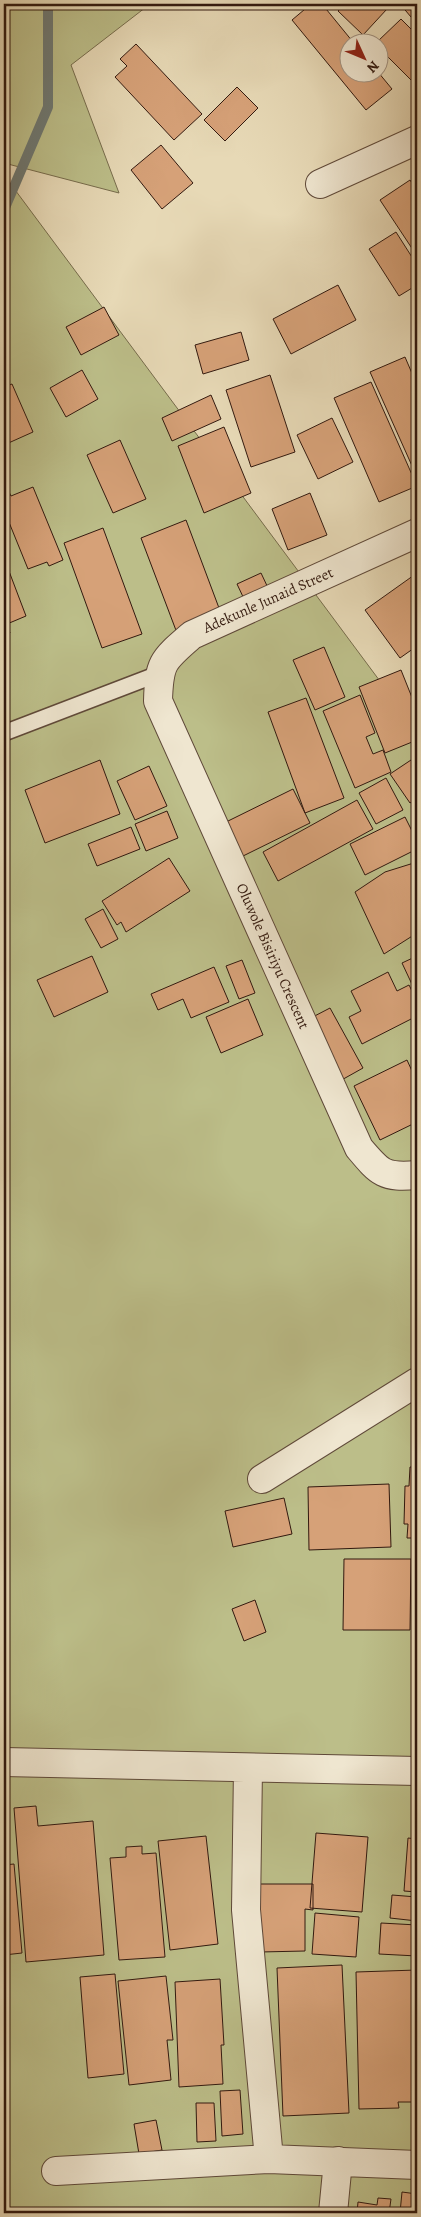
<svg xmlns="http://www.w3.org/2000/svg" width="421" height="2217" viewBox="0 0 421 2217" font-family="Alegreya,serif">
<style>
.green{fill:#bcbe89;stroke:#776c4c}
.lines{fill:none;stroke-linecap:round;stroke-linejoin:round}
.stream{stroke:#6f7973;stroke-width:10}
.building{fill:#d6a178;stroke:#32190f}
.lane-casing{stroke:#5f4939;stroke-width:18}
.street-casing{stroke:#5f4939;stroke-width:30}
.lane{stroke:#efe6d0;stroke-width:15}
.street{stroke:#efe6d0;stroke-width:28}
.labels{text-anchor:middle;stroke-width:4.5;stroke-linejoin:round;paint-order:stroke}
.street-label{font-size:15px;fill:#32190f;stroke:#efe6d0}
</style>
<rect width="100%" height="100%" fill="#e7d9b6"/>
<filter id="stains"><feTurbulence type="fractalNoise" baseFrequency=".004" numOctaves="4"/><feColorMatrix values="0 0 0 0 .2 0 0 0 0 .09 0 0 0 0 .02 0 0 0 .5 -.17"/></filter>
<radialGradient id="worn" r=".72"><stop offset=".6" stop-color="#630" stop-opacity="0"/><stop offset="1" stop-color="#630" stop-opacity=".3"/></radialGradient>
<path class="green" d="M4 4H150L71 65 119 193 4 163Z
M4 175 417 731V2213H4Z"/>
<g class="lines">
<path class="stream" d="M4 210 48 107V4"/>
</g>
<path class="building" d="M311 4H322L353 42H348V72H378L392 89 366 110 292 20Z
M345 4H381L387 9 363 35 338 11Z
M400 4H417V12L411 17Z
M401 19 417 35V86L378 47 377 42Z
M136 44 202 114 174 140 115 77 127 66 120 59Z
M237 87 258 108 225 141 204 120Z
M161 145 193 183 162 209 131 170Z
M410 180 417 191V256L380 200Z
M396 232 417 265V285L399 296 369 249Z
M338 285 356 320 291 354 273 319Z
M104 307 119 335 81 355 66 327Z
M241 332 249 360 203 374 195 345Z
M405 357 417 385V477L370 372Z
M82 370 98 399 66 417 50 388Z
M270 375 295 452 251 467 226 390Z
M371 382 417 486 379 502 334 398Z
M12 384 33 432 4 445V387Z
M211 395 221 419 172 441 162 418Z
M332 418 353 462 318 479 297 435Z
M224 427 251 493 204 513 178 446Z
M120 440 146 499 113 513 87 455Z
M33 487 63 560 49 566 47 562 28 569 4 510V494L9 492 11 496Z
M310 493 327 535 288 550 272 509Z
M186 520 222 616 177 633 141 538Z
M103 528 142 634 102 648 64 543Z
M4 558 26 616 7 624 10 633 4 636Z
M261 573 269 590 245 601 237 584Z
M417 573V646L400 658 365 610Z
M324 647 345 697 315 710 293 660Z
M401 670 417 710V713L414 714 417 722V740L385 753 359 687Z
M360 695 375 733 366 737 373 754 383 750 391 772 355 788 323 711Z
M306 698 344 798 305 813 268 712Z
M417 756V798L410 803 390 774Z
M100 760 120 814 45 843 25 790Z
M149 766 167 806 135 820 117 781Z
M386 778 403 810 376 824 359 793Z
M293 789 310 823 241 857 224 823Z
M357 800 373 829 278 881 263 852Z
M167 811 178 838 146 851 135 824Z
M405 817 417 841V849L365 875 350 844Z
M131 827 140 849 97 866 88 844Z
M169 858 190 891 126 932 121 922 117 925 102 901Z
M417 862V933L384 954 355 892 385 872Z
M103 909 118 939 101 948 85 919Z
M92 956 108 992 54 1017 37 980Z
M417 956V995L402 963Z
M242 960 255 993 239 999 226 966Z
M214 967 229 1002 191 1018 183 999 158 1010 151 994Z
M388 972 397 991 409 985 417 1001V1016L362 1044 349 1017 361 1011 351 991Z
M248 999 263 1035 221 1053 206 1017Z
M330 1008 363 1068 338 1082 305 1021Z
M407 1060 417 1082V1122L380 1140 354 1086Z
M410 1467H417V1538H407L408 1524H404L405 1486H409Z
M389 1484 391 1547 309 1550 308 1487Z
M284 1498 292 1534 233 1547 225 1511Z
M344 1559H411L410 1630H343Z
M255 1600 266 1632 244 1641 232 1609Z
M36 1806 38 1826 93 1821 104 1955 26 1962 14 1808Z
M316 1833 368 1837 362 1912 310 1908Z
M206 1836 218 1944 170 1950 158 1841Z
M408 1838 417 1839V1892L404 1891Z
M142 1846V1854L156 1853 165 1957 119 1960 110 1858 126 1857V1847Z
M14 1864 22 1953 4 1955V1865Z
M260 1884H313V1910L305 1909V1951L260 1952Z
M392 1895 417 1897V1921L390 1918Z
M315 1913 359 1917 356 1957 312 1954Z
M381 1923 417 1925V1956L379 1954Z
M342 1965 349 2113 283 2116 277 1968Z
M417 1970V2102H398L399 2108 359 2109 356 1972Z
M115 1974 124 2074 88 2078 80 1977Z
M166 1976 173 2040H167L171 2080 129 2085 118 1981Z
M220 1979 224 2045H221L223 2084 179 2087 175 1982Z
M240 2090 243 2134 222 2136 220 2091Z
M196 2103H214L216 2141 197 2142Z
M156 2120 162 2150 139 2154 134 2124Z
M402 2192 417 2194V2213H400Z
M378 2198 391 2199 389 2213H357L358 2202 377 2205Z"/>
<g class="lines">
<defs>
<path id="lane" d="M4 733 158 674"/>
<path id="street" d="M320 184 417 140
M417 533 192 635C163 660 159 662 158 701L359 1148C380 1173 384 1178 417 1175
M262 1479 417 1382
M4 1762 417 1771
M248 1768 246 1910 269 2159
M56 2171 269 2159 417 2165
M333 2213 338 2161"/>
</defs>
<use href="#lane" class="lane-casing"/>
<use href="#street" class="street-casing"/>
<use href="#lane" class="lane"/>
<use href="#street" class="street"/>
</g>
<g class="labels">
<g class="street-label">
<text transform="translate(268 600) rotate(-24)" y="5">Adekunle Junaid Street</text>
<text transform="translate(273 956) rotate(66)" y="5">Oluwole Bisiriyu Crescent</text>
</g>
</g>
<rect width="421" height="2217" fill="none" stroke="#e7d9b6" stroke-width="20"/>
<rect x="5" y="5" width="411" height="2207" fill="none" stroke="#32190f" stroke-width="2.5"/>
<rect x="10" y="10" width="401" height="2197" fill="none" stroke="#32190f"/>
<g transform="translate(364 58) rotate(134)"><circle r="24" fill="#efe6d0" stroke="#a39483"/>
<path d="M0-4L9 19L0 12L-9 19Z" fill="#8f2418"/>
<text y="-8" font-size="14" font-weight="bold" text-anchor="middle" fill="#32190f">N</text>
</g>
<rect width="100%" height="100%" filter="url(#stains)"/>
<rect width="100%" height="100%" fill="url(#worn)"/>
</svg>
